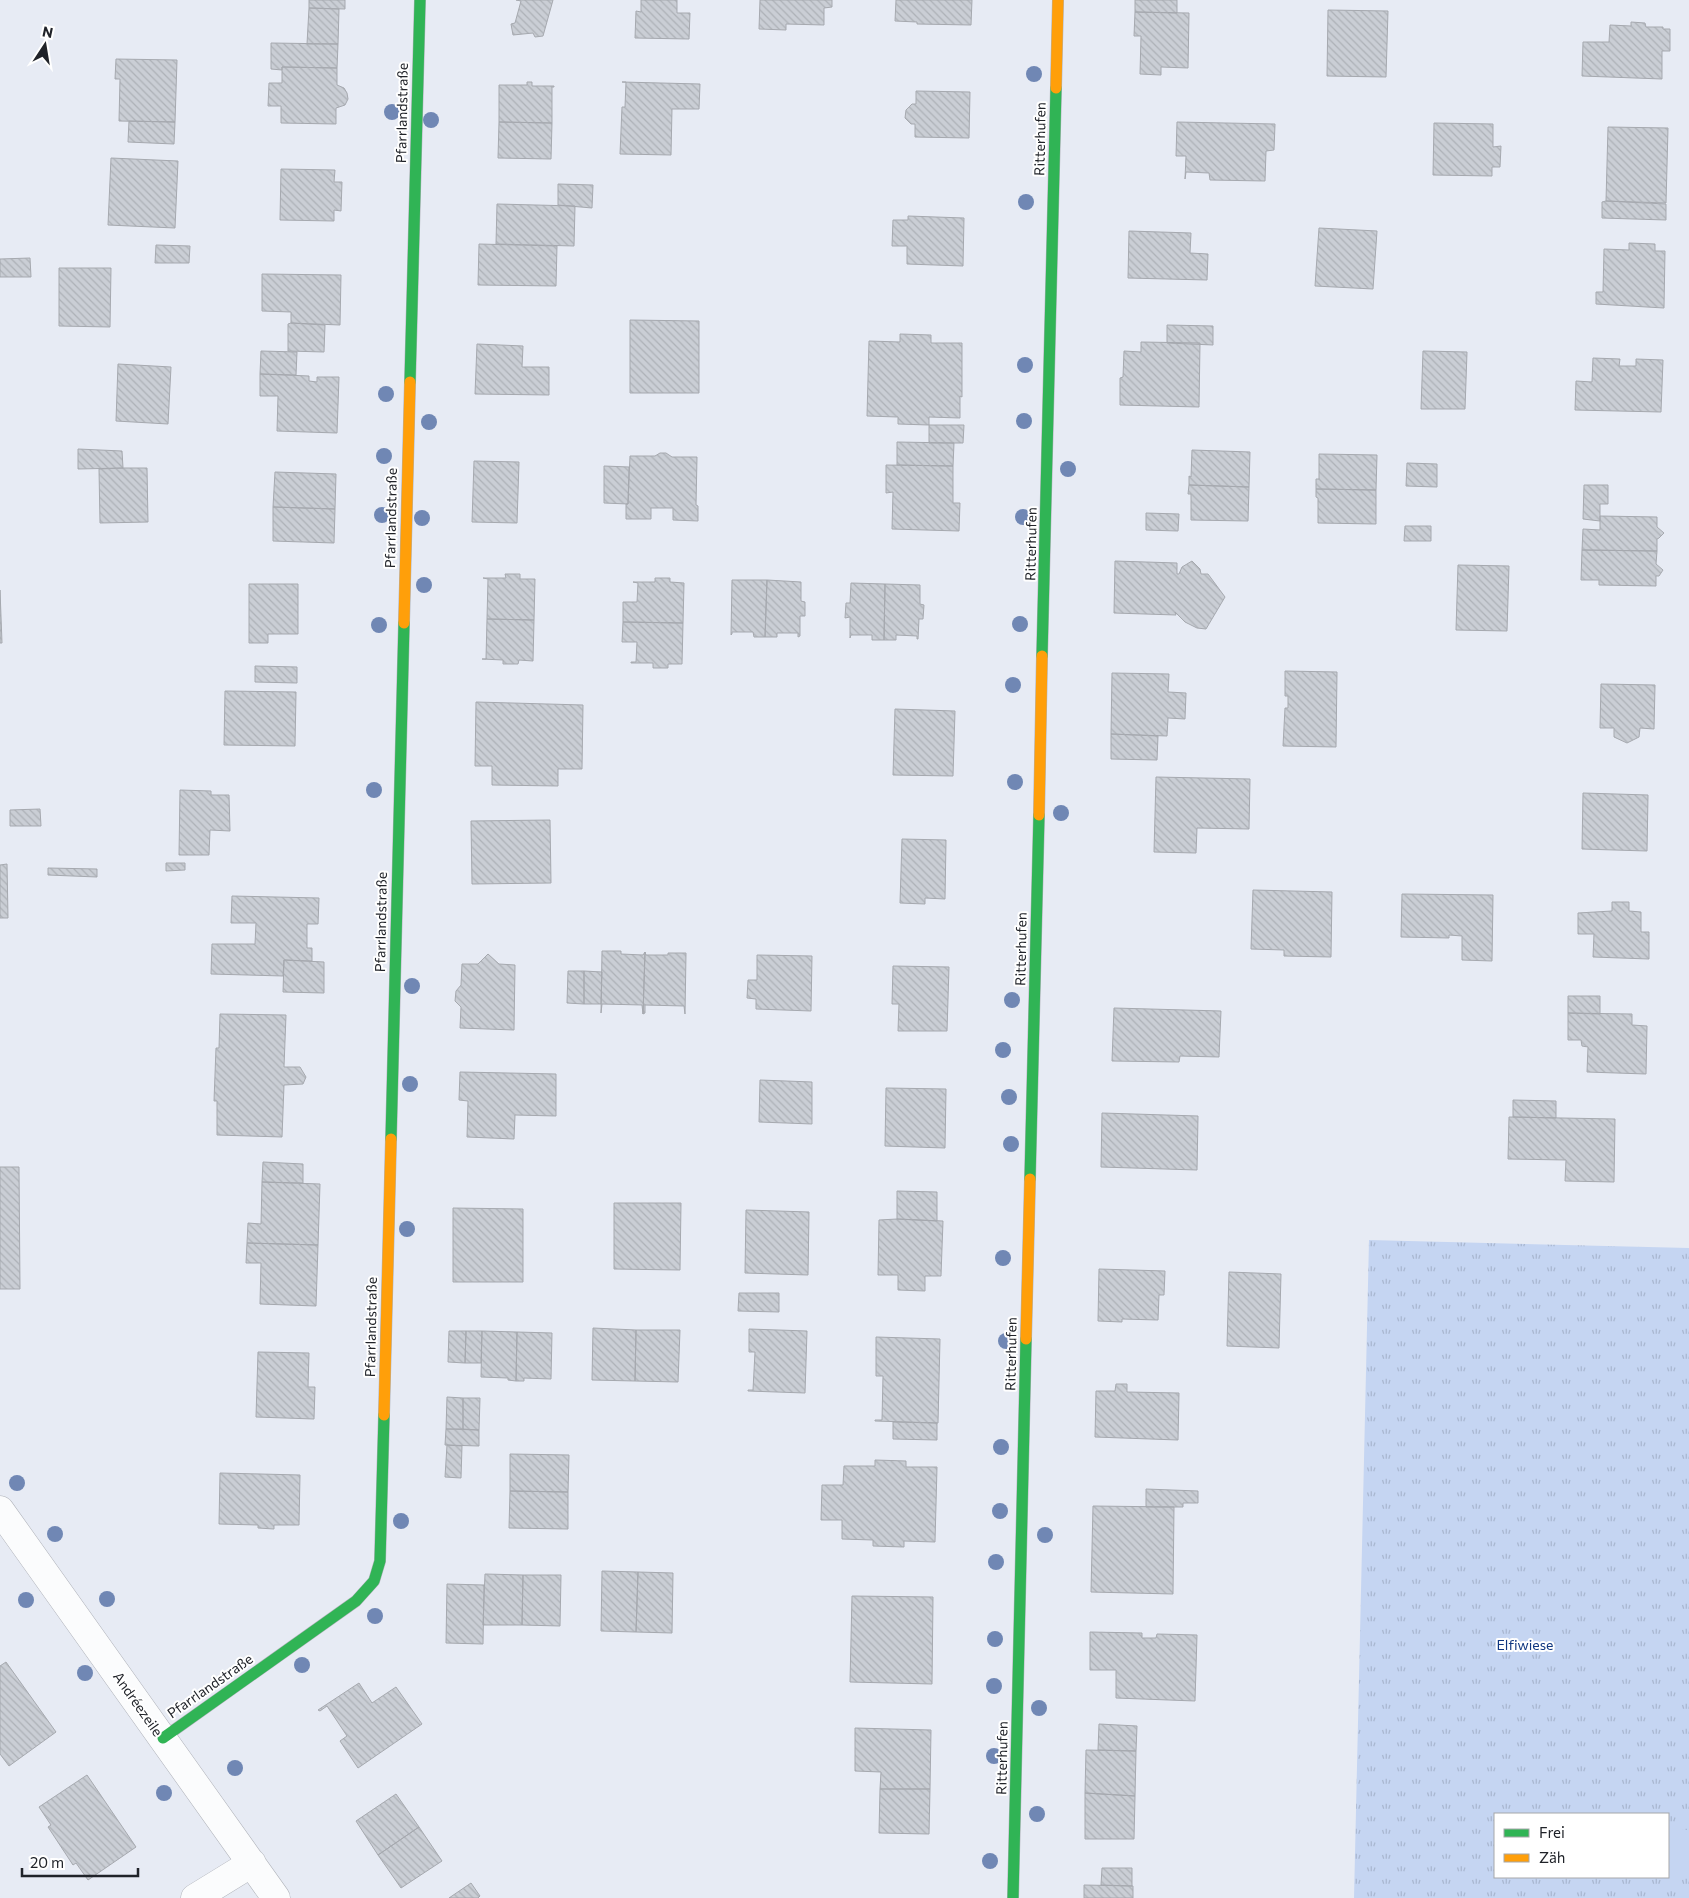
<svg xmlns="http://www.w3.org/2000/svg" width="1689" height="1898" viewBox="0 0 1689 1898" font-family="Commissioner,sans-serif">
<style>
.park{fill:url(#park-tufts);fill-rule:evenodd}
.pitch{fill:#c5d5f2}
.building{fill:url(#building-back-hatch);stroke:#a6a9af}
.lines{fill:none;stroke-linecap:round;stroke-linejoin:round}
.street-casing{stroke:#afb2b9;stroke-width:29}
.fast-casing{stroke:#afb2b9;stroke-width:12}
.slow-casing{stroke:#afb2b9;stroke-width:12}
.street{stroke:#fbfcfd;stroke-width:28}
.fast{stroke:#30b455;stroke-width:11}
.slow{stroke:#ff9f0a;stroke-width:11}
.tree{fill:#7087b4}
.labels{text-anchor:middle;stroke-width:4;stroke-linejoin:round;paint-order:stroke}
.street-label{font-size:14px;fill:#202329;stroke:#fff}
.park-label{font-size:14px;fill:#0f3680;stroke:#fff}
</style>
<defs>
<pattern id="park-tufts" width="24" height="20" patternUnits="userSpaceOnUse" patternTransform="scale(1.25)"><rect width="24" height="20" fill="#c5d5f2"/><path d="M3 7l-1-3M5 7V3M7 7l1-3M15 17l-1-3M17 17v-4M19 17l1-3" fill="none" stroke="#a9b7d0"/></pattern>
<pattern id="building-back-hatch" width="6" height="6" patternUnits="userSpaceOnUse" patternTransform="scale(1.25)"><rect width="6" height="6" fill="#caced5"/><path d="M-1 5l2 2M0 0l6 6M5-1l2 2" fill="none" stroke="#adb1b7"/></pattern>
</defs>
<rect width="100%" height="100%" fill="#e7ebf4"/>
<path class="park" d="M1369 1240 1689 1248V1898H1354ZM1495 1814H1668V1877H1495Z"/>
<path class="pitch" d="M1668 1830H1689V1876L1660 1877H1668Z"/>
<path class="building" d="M309 0H345V9L309 8Z
M516 0H553L543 36 535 37 533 33 513 35 511 24 515 23 521 1Z
M641 0H677V13H690L689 39 635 38 636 11 641 12Z
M760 0H832V7L824 8V25L786 24V30L759 29Z
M896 0H972L971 25 917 24V22L895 21Z
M1135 0H1177V13L1135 12Z
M309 8 339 9 338 44H307Z
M1328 10 1388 11 1386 77 1327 76Z
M1135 12 1189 13 1188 68 1161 67V75L1140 74 1141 36H1134Z
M1631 22 1645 23 1646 27H1663V29H1670V51H1662V79L1582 76 1583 42H1609L1610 25 1631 26Z
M271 43 338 44 337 68 282 67V70L271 69Z
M116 59 177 60 175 122 119 121 120 79H115Z
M282 67 337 68V85L344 88 347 93 348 99 345 105 336 108V124L281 123V106H268L269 83H282Z
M527 82H532V86H554V87H552V123L499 122V85H527Z
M622 82 700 84 699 109H672L671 155 620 154 622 107H625L626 82Z
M916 91 970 92 969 138 915 137V124H911L905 118 906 110 912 104H916Z
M129 121 175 122 174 144 128 142Z
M499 122 552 123 551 159 498 158Z
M1177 122 1275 124 1274 150 1266 151 1265 181 1210 180 1209 173 1186 172 1185 179 1186 156H1176Z
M1434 123 1493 124V147L1501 146 1500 167H1492V176L1433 175Z
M1608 127 1668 128 1666 203 1606 201Z
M111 158 178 161 175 228 108 225Z
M281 169 335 170 334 182H342L341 211 334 210V221L280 220Z
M558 184 593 185 592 208 558 205Z
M1606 201 1666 204V220L1602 218V202Z
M497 204 575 206 574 246 496 244Z
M908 216 964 218 963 266 907 264V246H892L893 220H908Z
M1319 228 1377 231 1373 289 1315 286Z
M1129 231 1191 233 1190 253 1208 254 1207 280 1128 278Z
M1629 243 1655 244V251H1665L1664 308 1596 304V292H1603L1604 249 1629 250Z
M479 244 557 246 556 286 478 285Z
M156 245 190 246 189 263H155Z
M30 258 31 277H0V259Z
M59 268H111L110 327 59 326Z
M262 274 341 275 340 325 291 323V312L262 311Z
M630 320 699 321V393H630Z
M291 323 325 325 324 352 288 351V324Z
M1167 325 1213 326V345L1167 343Z
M900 334 931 335V343H962V397L960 396V418L929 417V425L898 424V417L867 416 869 341 900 342Z
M1141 342 1200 343 1199 407 1120 405V378L1123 377 1124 351 1141 352Z
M477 344 523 346 522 367H549V395L475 394Z
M261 351 297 352 296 375 260 374Z
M1423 351 1467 352 1465 409H1421Z
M1593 358 1620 359 1619 366H1636V359L1663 360 1661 412 1575 410 1576 381 1592 382Z
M118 364 171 367 168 424 116 421Z
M260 374 309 376V381L317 382V377H339L337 433 277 431 278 396H260Z
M929 425H964L963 443H929Z
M897 442 954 443 953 466 897 465Z
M78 449 122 451 123 468 78 469Z
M1192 450 1250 452 1249 487 1189 485V476L1191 477Z
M660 453H666L672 457H697L696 505 698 506V521L673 520V508H651V519H626V504H628L630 456H655Z
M1319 454 1377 455 1376 490 1316 489V479H1319Z
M474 461 519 462 517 523 472 522Z
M1407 463 1437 464V487L1406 486Z
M886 465 953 466V503H960L959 531 892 529 893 492 886 493Z
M604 466 629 467 628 504 604 503Z
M123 468H147L148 522 100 523 99 469Z
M275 472 336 474 335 509 273 507Z
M1189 485 1249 487 1248 521 1191 520V494H1188Z
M1584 485H1608V504H1600V521L1583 519Z
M1316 489 1376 490V524L1318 523V498L1316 497Z
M273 507 335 509 334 543 273 541Z
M1146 513 1179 514 1178 531 1146 530Z
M1600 516 1657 517V527L1664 533 1659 538 1657 539V551L1582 550 1583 529 1600 530Z
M1405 526H1431V541H1404Z
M1582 550 1657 551 1656 564 1663 570 1659 576H1656V586L1599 585V580H1581Z
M1115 561 1177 563V574H1179L1182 567 1192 561 1200 569 1201 574H1208L1225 597 1206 629 1197 628 1185 622 1175 612 1176 615 1114 613Z
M1458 565 1509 566 1507 631 1456 630Z
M505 574H520V579H535L534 620 487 619 488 579 483 578H506Z
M655 578H670V582L684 583 683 623 623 622V602H637L638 583 633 582H655Z
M732 580H767L765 637H754L753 632H732V634L731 635Z
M767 580 801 582V601L805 602V616H800V636L798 637V633H777V637H765Z
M851 583 885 584 884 640H872V635H851L850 638V617L845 618 846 603H850Z
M249 584H298V634H268V643H249Z
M885 584 920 585V604L924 605 923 619H919L918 639H917V636L896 635V640H884Z
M0 590 2 643H0Z
M487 619 534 620 533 661 519 660 518 664H503V660L482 659H486Z
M623 622 683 623 682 664H668V668H653V663H631V662H636L637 642H622Z
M255 666 297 667V683L255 682Z
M1285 671 1337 672 1336 747 1283 746 1285 708H1288V696H1285Z
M1112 673 1169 674 1168 692 1186 693 1185 719 1168 718 1167 736 1111 734Z
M1601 684 1655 685 1654 729 1640 728 1639 737 1627 743 1614 737V728H1600Z
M225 691 296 692 295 746 224 745Z
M476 702 583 705 582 769H558V786L492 785V766H475Z
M895 709 955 711 953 776 893 775Z
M1111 734 1158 736 1157 760 1111 759Z
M1156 777 1250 779 1249 829 1197 828 1196 853 1154 852Z
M180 790 211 791V795H229L230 831 210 830 209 855H179Z
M1583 793 1648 795 1647 851 1582 849Z
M40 809 41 826H10V810Z
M550 820 551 883 472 884 471 821Z
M902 839 946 840 945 899 925 898V904L900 903Z
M166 863H185V870L166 871Z
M7 864 8 918H0V865Z
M48 868 97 869V877L48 875Z
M1253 890 1332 892 1331 957 1284 956V950L1251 949Z
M1402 894 1493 895 1492 961 1462 960V936L1449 935V938L1401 937Z
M232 896 319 898 318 924H307V948H312V961L284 960 283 976 211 974 212 944H255L256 923H231Z
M1612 902H1629V911L1641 912V932H1649V959L1593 957 1594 934H1578V913L1612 911Z
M602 951H621V954L643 955 645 952 643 1014 642 1005 602 1004 601 1013Z
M645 952 646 955H668V953H686L685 1014 684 1006 645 1005V1013L643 1014Z
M488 954 499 964 515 965 514 1030 460 1028 461 1007 455 1001 456 991 461 985 462 964H478Z
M757 955 812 956 811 1011 756 1009V999L747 998 748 980H757Z
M284 960 324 962V993L283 992Z
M893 966 949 967 947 1031H898L899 1004H892Z
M568 971H584V1004L567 1003Z
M584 971 602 972 601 1004H584Z
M1568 996H1600V1014L1568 1013Z
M1114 1008 1221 1011 1219 1057 1180 1056 1179 1062 1112 1061Z
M1568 1013 1632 1014V1025L1647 1026 1646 1074 1587 1072 1588 1047 1582 1046 1581 1040H1568Z
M220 1014 286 1015 284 1067H300L306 1077 303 1084 284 1085 282 1137 217 1135V1101H214L216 1048H219Z
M460 1072 556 1074V1116L515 1115 514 1139 467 1137 468 1101 459 1100Z
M760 1080 812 1082V1124L759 1122Z
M886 1088 946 1089 945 1148 885 1146Z
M1513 1100 1556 1101V1118L1513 1117Z
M1102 1113 1198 1116 1197 1170 1101 1167Z
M1509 1117 1615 1119 1614 1182 1565 1181 1566 1160 1508 1159Z
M263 1162 303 1164V1183L262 1182Z
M0 1167H19L20 1289H0Z
M262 1182 320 1184 318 1245 247 1243 248 1223 261 1224Z
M897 1191 937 1192V1221L897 1219Z
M614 1203H681L680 1270 614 1269Z
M453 1208 523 1209V1282H453Z
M746 1210 809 1212 808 1275 745 1273Z
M897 1219 943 1221 941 1276H925V1291L898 1290V1275H878L879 1220Z
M247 1243 318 1245 316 1306 260 1304 261 1263H246Z
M1099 1269 1165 1271 1164 1295H1159L1158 1320 1122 1319V1322L1098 1321Z
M1229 1272 1281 1274 1279 1348 1227 1346Z
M739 1293H779V1312L738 1311Z
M593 1328 636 1330 635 1381 592 1380Z
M749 1329 807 1331 805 1393 748 1391V1390H753L755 1352H749Z
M636 1330H680L678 1382 635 1381Z
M449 1331H466L465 1363 448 1362Z
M466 1331H482L481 1363H465Z
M482 1331 517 1332 516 1381 508 1380V1378L481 1377Z
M517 1332 552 1333 551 1379 524 1378V1381H516Z
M876 1337 940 1339 938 1423 875 1421V1420H882L883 1376H876Z
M258 1352 309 1353 308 1387H315L314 1419 256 1417Z
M1116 1384H1127V1392L1179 1393 1178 1440 1095 1437 1096 1391H1115Z
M447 1397 463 1398V1429H446Z
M463 1398H480L479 1430 463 1429Z
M893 1422 937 1423V1440L893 1439Z
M446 1429 479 1430V1446L445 1445Z
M447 1445 462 1446 461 1478 445 1477Z
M510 1454 569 1455 568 1492 510 1491Z
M875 1460 906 1461V1467H937L935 1542 904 1541V1547L873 1546V1540L842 1539V1520H821L822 1485H843L844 1466H875Z
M220 1473 300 1475 299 1525H274V1529L258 1528V1525L219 1524Z
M1146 1489 1198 1491V1503H1183V1507H1146Z
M510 1491 568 1492V1529L509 1528Z
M1093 1506 1174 1507 1173 1594 1091 1592Z
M602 1571 638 1572 636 1632 601 1631Z
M638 1572 673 1573 672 1633 636 1632Z
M485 1574 523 1575 522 1625H483Z
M523 1575H561L560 1626 522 1625Z
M447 1584 484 1585 483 1644 446 1643Z
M852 1596 933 1597 932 1684 850 1682Z
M1090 1632 1142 1633V1638H1156L1157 1634 1197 1635 1195 1701 1116 1698V1670H1090Z
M6 1662 56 1732 9 1766 0 1754V1666Z
M359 1683 372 1703 396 1687 422 1724 358 1768 340 1741 347 1736 327 1706 320 1711 318 1710Z
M1099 1724 1137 1726 1136 1751 1098 1750Z
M855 1728 931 1730 930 1789H880L881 1772 855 1771Z
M1086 1750 1136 1751 1135 1796 1085 1793Z
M87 1775 136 1847 88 1880 76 1863 73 1865 48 1827 51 1825 39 1807Z
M880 1789H930L929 1834 879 1833Z
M1085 1793 1135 1796 1134 1839H1085Z
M396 1794 419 1827 378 1855 356 1821Z
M419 1827 442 1861 401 1888 378 1855Z
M1102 1868H1132V1886L1101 1885Z
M471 1883 480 1896 478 1898H449Z
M1084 1885 1133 1886V1898H1084Z"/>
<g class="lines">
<defs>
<path id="street" d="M0 1510 276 1898
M195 1898 252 1863"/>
<path id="fast" d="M410 382 420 0
M1042 656 1056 88
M391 1139 404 623
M1030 1179 1039 815
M163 1738 356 1601 374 1581 380 1561 384 1415
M1013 1898 1026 1339"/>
<path id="slow" d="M1056 88 1058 0
M404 623 410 382
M1039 815 1042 656
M1026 1339 1030 1179
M384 1415 391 1139"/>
</defs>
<use href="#street" class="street-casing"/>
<use href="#fast" class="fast-casing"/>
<use href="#slow" class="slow-casing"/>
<use href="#street" class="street"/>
<use href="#fast" class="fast"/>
<use href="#slow" class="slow"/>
</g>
<g class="tree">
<circle cx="1034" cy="74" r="8"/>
<circle cx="392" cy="112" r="8"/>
<circle cx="431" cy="120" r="8"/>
<circle cx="1026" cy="202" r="8"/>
<circle cx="1025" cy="365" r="8"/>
<circle cx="386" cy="394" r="8"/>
<circle cx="1024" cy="421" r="8"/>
<circle cx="429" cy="422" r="8"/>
<circle cx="384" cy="456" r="8"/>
<circle cx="1068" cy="469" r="8"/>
<circle cx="382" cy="515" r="8"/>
<circle cx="1023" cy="517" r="8"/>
<circle cx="422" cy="518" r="8"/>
<circle cx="424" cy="585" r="8"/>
<circle cx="1020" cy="624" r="8"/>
<circle cx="379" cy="625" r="8"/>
<circle cx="1013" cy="685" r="8"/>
<circle cx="1015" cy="782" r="8"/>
<circle cx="374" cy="790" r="8"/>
<circle cx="1061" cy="813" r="8"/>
<circle cx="412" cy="986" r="8"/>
<circle cx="1012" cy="1000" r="8"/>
<circle cx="1003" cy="1050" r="8"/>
<circle cx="410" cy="1084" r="8"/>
<circle cx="1009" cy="1097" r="8"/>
<circle cx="1011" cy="1144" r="8"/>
<circle cx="407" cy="1229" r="8"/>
<circle cx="1003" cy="1258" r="8"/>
<circle cx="1006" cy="1341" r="8"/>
<circle cx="1001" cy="1447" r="8"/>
<circle cx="17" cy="1483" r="8"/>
<circle cx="1000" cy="1511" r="8"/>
<circle cx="401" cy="1521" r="8"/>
<circle cx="55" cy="1534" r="8"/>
<circle cx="1045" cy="1535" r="8"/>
<circle cx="996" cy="1562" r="8"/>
<circle cx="107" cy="1599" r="8"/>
<circle cx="26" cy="1600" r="8"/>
<circle cx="375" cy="1616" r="8"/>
<circle cx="995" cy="1639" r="8"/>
<circle cx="302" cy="1665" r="8"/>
<circle cx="85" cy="1673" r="8"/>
<circle cx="994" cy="1686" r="8"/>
<circle cx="1039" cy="1708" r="8"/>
<circle cx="994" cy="1756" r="8"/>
<circle cx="235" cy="1768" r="8"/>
<circle cx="164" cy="1793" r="8"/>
<circle cx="1037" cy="1814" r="8"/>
<circle cx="990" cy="1861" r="8"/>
</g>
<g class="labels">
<g class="street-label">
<text transform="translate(402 113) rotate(-89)" y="5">Pfarrlandstraße</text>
<text transform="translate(1040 139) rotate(-89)" y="5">Ritterhufen</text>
<text transform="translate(391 518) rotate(-89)" y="5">Pfarrlandstraße</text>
<text transform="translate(1031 544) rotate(-89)" y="5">Ritterhufen</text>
<text transform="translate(381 922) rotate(-89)" y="5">Pfarrlandstraße</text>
<text transform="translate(1021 949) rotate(-89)" y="5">Ritterhufen</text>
<text transform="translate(371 1327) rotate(-89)" y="5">Pfarrlandstraße</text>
<text transform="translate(1011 1354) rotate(-89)" y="5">Ritterhufen</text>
<text transform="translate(210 1686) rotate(-35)" y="5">Pfarrlandstraße</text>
<text transform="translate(138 1704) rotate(55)" y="5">Andréezeile</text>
<text transform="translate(1002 1758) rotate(-89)" y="5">Ritterhufen</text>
</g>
<g class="park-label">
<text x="1525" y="1650">Elfiwiese</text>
</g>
</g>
<rect x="1494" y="1813" width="175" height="65" fill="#ffffff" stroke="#a6a7a9"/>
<rect x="1504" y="1829" width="25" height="8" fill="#30b455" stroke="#a6a7a9"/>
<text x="1539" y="1838" font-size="15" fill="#202329">Frei</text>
<rect x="1504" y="1854" width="25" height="8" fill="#ff9f0a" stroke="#a6a7a9"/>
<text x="1539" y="1863" font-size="15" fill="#202329">Zäh</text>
<g transform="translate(45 45) rotate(12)" stroke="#ffffff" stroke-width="4" paint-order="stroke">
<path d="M0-4L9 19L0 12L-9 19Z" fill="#202329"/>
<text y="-8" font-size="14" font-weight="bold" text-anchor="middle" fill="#202329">N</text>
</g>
<path d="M22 1868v8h116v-8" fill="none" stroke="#202329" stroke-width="2.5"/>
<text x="30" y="1868" font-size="15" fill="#202329" stroke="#ffffff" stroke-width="4" paint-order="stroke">20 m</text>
</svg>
